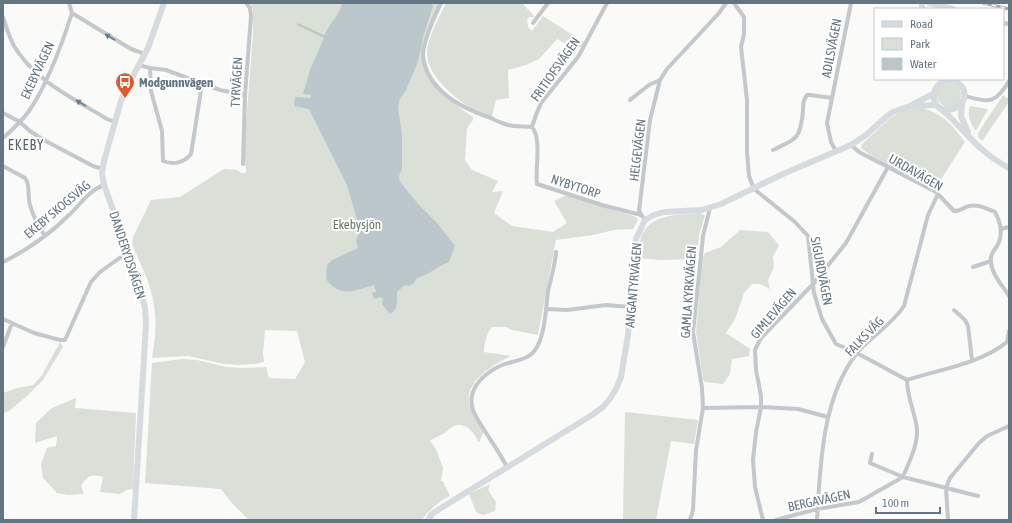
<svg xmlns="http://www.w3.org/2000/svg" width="1012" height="523" viewBox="0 0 1012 523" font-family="'Asap Condensed',sans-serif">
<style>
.green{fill:#dadfd7}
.water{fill:#bbc7cb}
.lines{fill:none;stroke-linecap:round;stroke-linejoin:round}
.street{stroke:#c3c8cc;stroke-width:4}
.secondary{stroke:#d6dbdf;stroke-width:6}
.rail-casing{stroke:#a2aab0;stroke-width:3}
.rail{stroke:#fff;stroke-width:1.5;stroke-dasharray:4.5;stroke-linecap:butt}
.oneway{fill:#6a7a87}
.labels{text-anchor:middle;stroke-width:4;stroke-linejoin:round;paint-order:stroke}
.street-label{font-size:13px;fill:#657683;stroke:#fff}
.poi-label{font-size:13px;font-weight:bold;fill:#657683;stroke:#fff;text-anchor:start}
.park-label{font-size:13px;fill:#687a64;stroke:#fff}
.neighbourhood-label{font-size:14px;letter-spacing:1px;fill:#57646e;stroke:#fff}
</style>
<rect width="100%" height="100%" fill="#fafaf8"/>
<path class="green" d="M250 3H439C435 14 429 26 426 38 417 71 447 100 473 117V120L467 128 465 160 472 170 498 181 492 192 503 191 494 213 512 226 553 232 567 223 554 201 566 195 636 217 638 220 633 229 614 230 593 235 556 240 538 335 512 330 506 327H492C487 333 484 343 484 352L511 356C493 365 462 382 470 407 472 415 479 424 484 431L479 443C475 432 464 420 452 427 449 429 447 432 444 433 440 436 435 437 430 441L436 449 443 468 441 481H443L450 496C438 502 430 509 422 520H249L232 503 221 489 145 483 152 363 182 359 197 360 227 367 242 368 266 367 269 378 295 379 305 362 297 331 265 330 263 354 264 362 255 364 239 365 224 364 188 356 152 358C155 341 157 323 154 305 151 284 140 263 132 244L133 237 151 200 180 197 224 169 237 170 241 173H245L246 171 244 150 253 34V9Z
M446 3H522L535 17H530L527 19 528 27 532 31 543 16 585 43 582 48 569 39 564 43 557 39 539 59 526 65 508 70 509 98 496 100 492 116C488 115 484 115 480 113 461 104 428 78 427 55 427 38 439 18 446 3Z
M937 95a12 12 0 1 1 24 0a12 12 0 1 1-24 0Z
M1003 95 1009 99V102L982 141 978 137V133Z
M970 106 988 109 976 131C970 123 967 116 970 106Z
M918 107C941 112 952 124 965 142L936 187C911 176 883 166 861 148L862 144 889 119 902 111Z
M700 213 705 215 699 235 697 259 660 260 638 258C639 249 639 240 643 233 653 213 681 215 700 213Z
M740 230 768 232 779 245 773 257 774 267 768 280 770 289 760 284H752L744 293 735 319 726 333 750 349 749 356 732 359 730 374 723 384 705 382 703 379 696 332 702 259 705 253 721 247Z
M60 342 63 347 43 380 27 396 9 411 3 413V393L17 388 33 385 42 375Z
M76 398 75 408 136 413 133 489 127 490 120 494 100 492 103 477C91 474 88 475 81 486L84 494 68 495 57 493 43 478 41 464 47 448 56 446 57 436 35 443 36 423 52 408Z
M625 412 698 420 694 444 671 441 656 520H623Z
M490 484 488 490 496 502 495 511 483 515 476 512 469 494Z"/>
<path class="water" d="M342 3H431L433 6 423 37 421 49 417 64 406 90 400 98 398 108 402 135V169L399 176 400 182 418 204 437 223 455 246 449 262C437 266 429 275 417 278L414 283 409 286 405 285 397 292C397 300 399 309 390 314L382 304 383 299 381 297 374 299 372 293 373 292 375 293 376 291 374 285C354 291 340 298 326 279L327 265 332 260 358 248 356 241 360 230 347 185 309 109 294 106 295 97 311 98V95L303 94 310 70 324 38 297 25 298 23 324 35C329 25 341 13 342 3Z"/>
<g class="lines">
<path class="street" d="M441 3C435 15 423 42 423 55 426 90 461 108 491 118 496 121 502 123 508 125 515 127 525 126 532 127
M734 3 744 17V34L741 47 747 100V152L749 176 754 189 795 222 808 236 814 293 822 319 836 344 857 353 907 380
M72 13 131 49 145 54
M3 17C6 26 9 37 14 46 35 81 73 98 107 119L115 122
M533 23 548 3
M1003 23 1009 24
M139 65 150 68 166 70 220 90 245 95
M150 68 151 91 162 131 163 161C173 165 184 163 191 154L202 84
M964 96C989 102 995 105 1009 81
M630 100 649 85 660 80
M3 113 20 122 30 131 42 139 93 166 103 169
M532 127C542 139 535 168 537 184L602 205 641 215
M532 127 536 115 541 103 578 57 607 3
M3 138C12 130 22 121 29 111 47 85 62 44 72 13L69 3
M851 145 859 152 936 192 954 211C959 211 962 209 966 207 977 203 985 208 995 212 1000 222 1003 231 999 242 996 250 990 252 991 262 992 275 1003 286 1009 296
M773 150C798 138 800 139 803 111 803 105 803 100 807 95H810L832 98
M836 151 831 142 827 123 851 3
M243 164 245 95 251 16 250 8 246 3
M3 166 25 178C31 186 27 196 30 205 33 216 39 227 45 236
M645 220 639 211 650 120 660 80 667 69 719 13 726 3
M1001 229 1009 227
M3 262C27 250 50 234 69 215 80 205 89 190 104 185
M973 267 991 261
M547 309 567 310 606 305 631 307
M954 310 965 320 968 326 972 360
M3 319 34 333 60 340H65L91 282 100 272 118 259 129 253
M3 347 12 323
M907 380C938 370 982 363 1007 342L1009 331
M703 408 761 407 798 409 828 417
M872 454 870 463 903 477 978 496
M507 467C500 453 491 441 483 428 479 421 473 414 472 406 468 387 486 372 502 365 512 361 529 360 535 350 545 337 546 307 548 291 551 278 555 266 556 252
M690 520 693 510 696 450 703 408 702 388 693 332 703 236 710 208
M763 520 755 487 753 460 756 432 761 407V396L756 370 755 350 761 338 814 283 846 243 888 167
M776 520 817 509 859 502 903 477C909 462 918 445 917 429 915 413 907 397 907 380
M817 520C820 467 822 397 857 353 871 336 891 326 904 306L928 215 938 194
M948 520 946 488 950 478 979 443 987 436 1009 426"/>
<path class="secondary" d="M922 3V9
M929 3 953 9
M962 103 961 116 968 132
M914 106 936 105
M941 109C960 114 973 94 958 83 944 73 928 90 936 104 939 109 945 112 949 116 970 137 982 154 1009 168
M134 520 144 358 146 323 145 308 137 275 104 185 102 173 104 161 121 101 126 89 148 48 164 3
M428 520 432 514 441 508 592 415 603 407 609 400 616 389 621 377 628 335 636 239 645 220 654 215 664 212 702 210 721 204 783 174 851 145 866 135 886 117 893 112 910 106 933 94"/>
<defs>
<path id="rail" d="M983 3 1009 9"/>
</defs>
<use href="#rail" class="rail-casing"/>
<use href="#rail" class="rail"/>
</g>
<defs><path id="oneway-solid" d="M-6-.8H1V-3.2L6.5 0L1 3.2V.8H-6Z"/></defs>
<g class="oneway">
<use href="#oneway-solid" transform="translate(110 37) rotate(-149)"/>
<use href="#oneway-solid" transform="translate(81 103) rotate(-149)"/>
</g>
<defs>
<symbol id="bus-pin" viewBox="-11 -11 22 30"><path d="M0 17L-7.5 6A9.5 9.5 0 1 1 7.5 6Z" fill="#e4572e" stroke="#fff"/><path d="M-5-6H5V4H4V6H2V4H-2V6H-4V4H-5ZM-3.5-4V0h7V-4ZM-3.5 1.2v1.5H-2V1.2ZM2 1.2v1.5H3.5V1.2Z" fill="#fff"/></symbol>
</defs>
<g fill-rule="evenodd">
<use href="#bus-pin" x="114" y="71" width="22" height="30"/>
</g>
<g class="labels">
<g class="street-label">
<text transform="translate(831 48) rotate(-79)" y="5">ADILSVÄGEN</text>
<text transform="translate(555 69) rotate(-55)" y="5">FRITIOFSVÄGEN</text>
<text transform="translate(37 70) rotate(-65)" y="5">EKEBYVÄGEN</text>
<text transform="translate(236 82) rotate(-87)" y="5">TYRVÄGEN</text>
<text transform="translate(637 150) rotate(-83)" y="5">HELGEVÄGEN</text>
<text transform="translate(916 172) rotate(30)" y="5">URDAVÄGEN</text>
<text transform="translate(576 186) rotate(18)" y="5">NYBYTORP</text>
<text transform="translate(57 209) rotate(-40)" y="5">EKEBY SKOGSVÄG</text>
<text transform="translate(128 255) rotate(72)" y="5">DANDERYDSVÄGEN</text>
<text transform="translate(822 271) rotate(79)" y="5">SIGURDVÄGEN</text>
<text transform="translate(633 285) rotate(-85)" y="5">ANGANTYRVÄGEN</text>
<text transform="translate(688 292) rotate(-86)" y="5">GAMLA KYRKVÄGEN</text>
<text transform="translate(773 313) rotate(-49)" y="5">GIMLEVÄGEN</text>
<text transform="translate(864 336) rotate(-46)" y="5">FALKS VÄG</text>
<text transform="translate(819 500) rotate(-12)" y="5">BERGAVÄGEN</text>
</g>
<g class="poi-label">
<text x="139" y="87">Modgunnvägen</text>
</g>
<g class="park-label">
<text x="357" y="229">Ekebysjön</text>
</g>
<g class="neighbourhood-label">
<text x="26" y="150">EKEBY</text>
</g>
</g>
<rect width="1012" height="523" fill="none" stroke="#657683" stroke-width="8"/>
<rect x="874" y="8" width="130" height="72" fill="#ffffff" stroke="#c1c8cd"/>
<rect x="882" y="21" width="20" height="6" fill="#d6dbdf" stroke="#c1c8cd"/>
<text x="910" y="28" font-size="12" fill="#657683">Road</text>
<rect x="882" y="38" width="20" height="12" fill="#dadfd7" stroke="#c1c8cd"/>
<text x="910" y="48" font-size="12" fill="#657683">Park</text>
<rect x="882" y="58" width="20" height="12" fill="#bbc7cb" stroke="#c1c8cd"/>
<text x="910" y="68" font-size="12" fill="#657683">Water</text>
<path d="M876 507v6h64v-6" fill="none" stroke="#657683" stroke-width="2"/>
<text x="882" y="507" font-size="12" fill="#657683" stroke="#ffffff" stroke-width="3" paint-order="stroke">100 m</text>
</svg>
